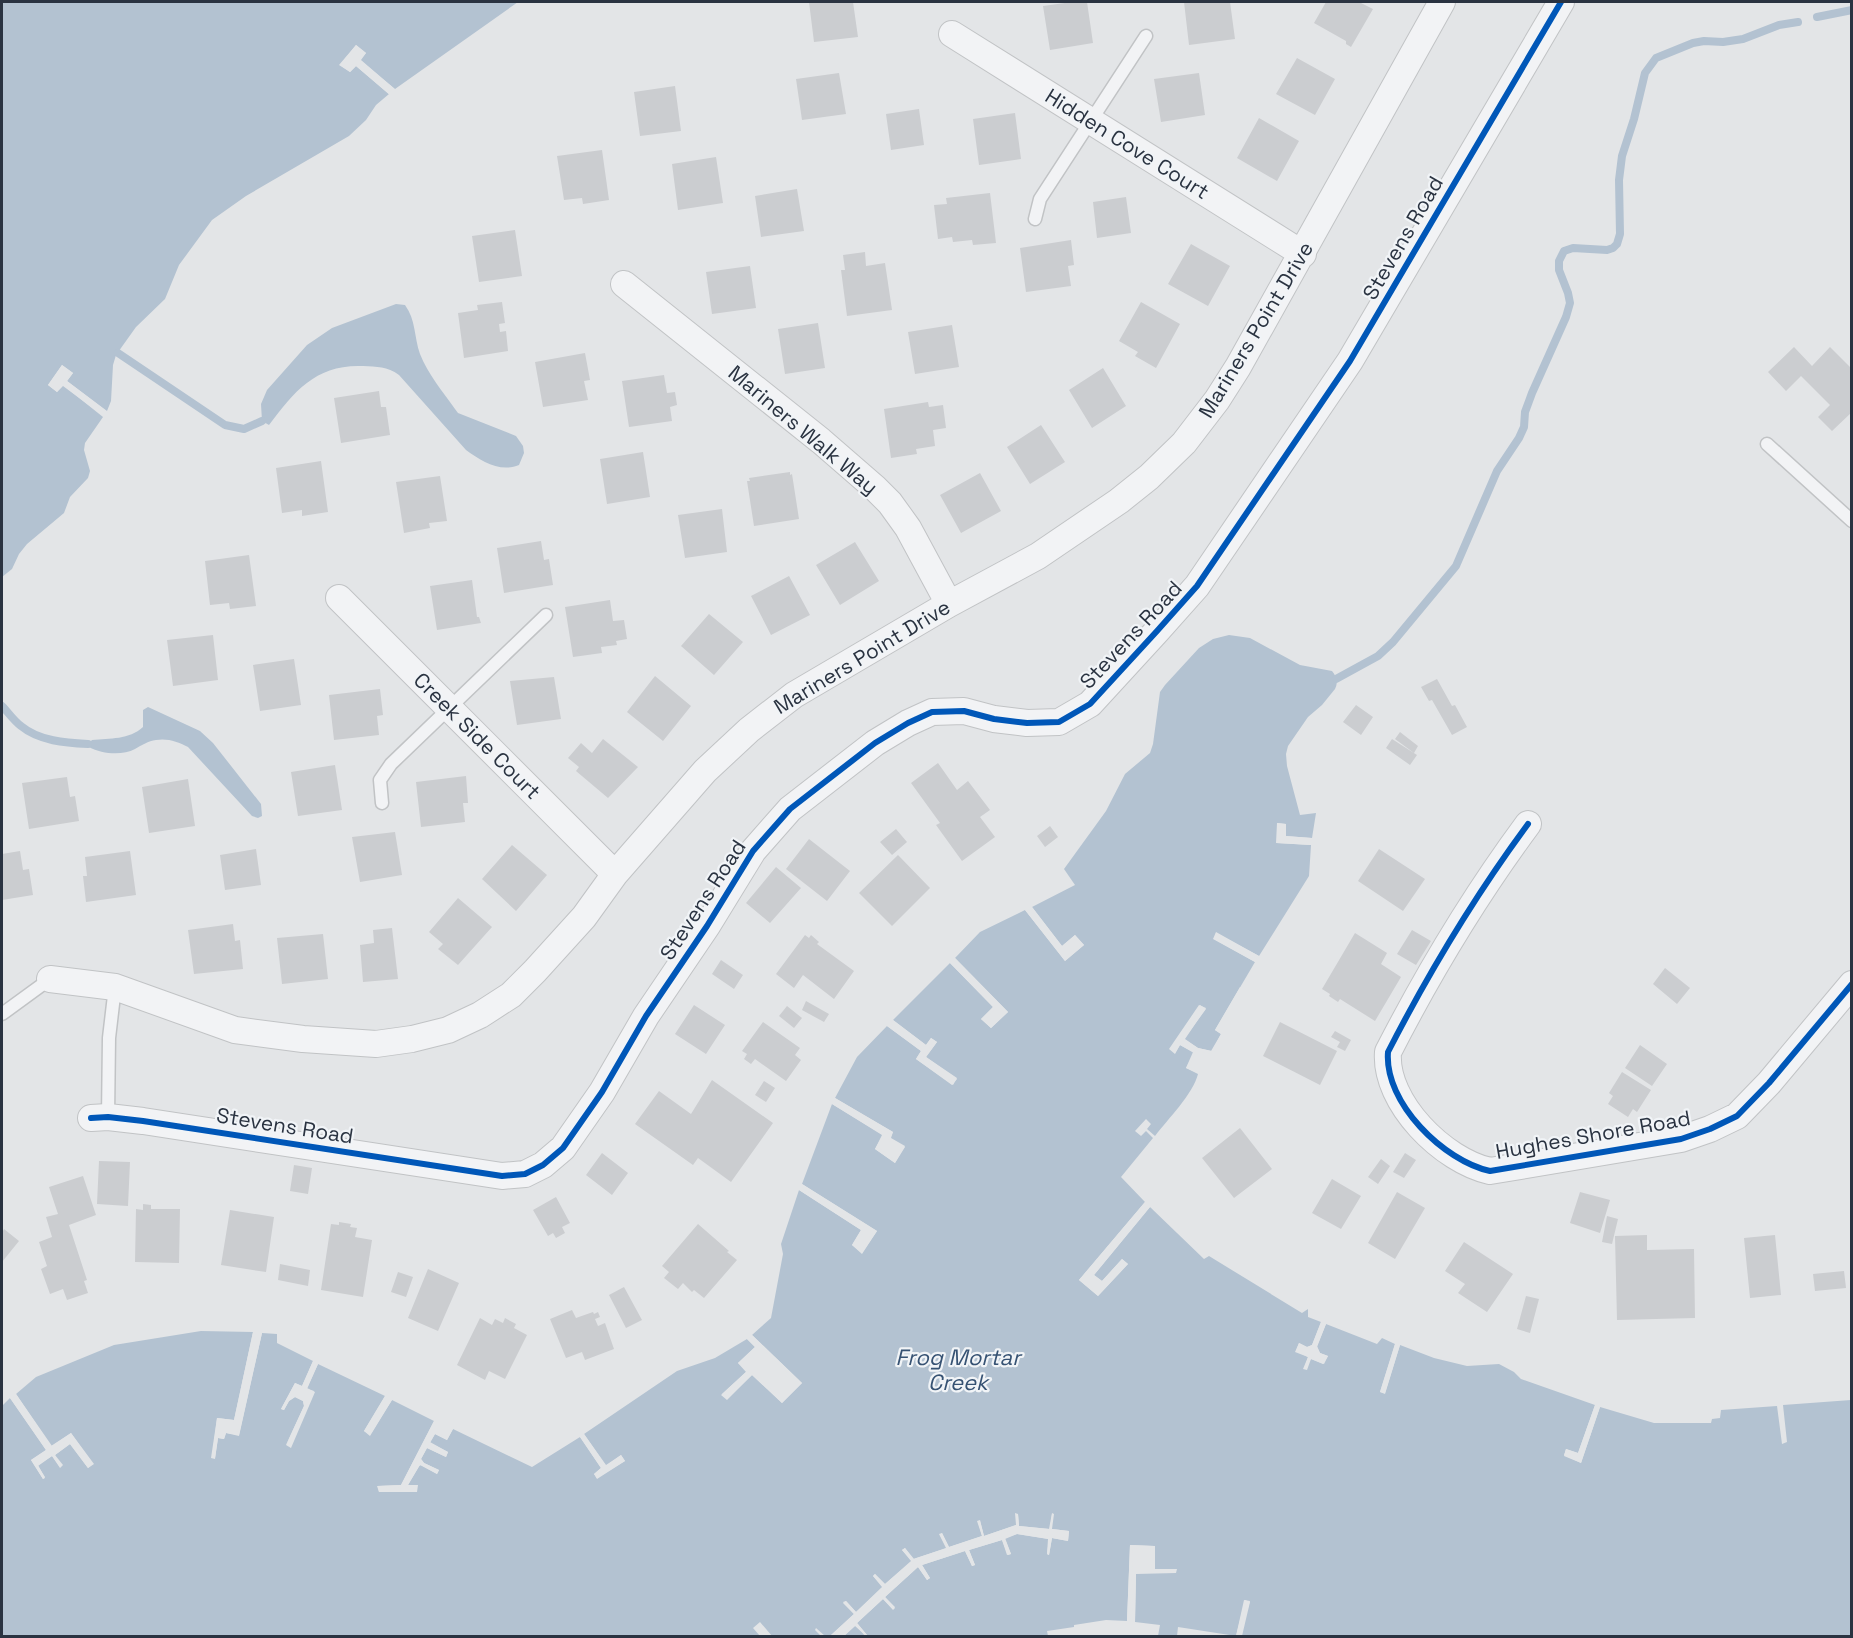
<svg xmlns="http://www.w3.org/2000/svg" width="1853" height="1638" viewBox="0 0 1853 1638" font-family="'Space Grotesk',sans-serif">
<style>
.water{fill:#b3c2d1}
.pier{fill:#e3e5e7}
.lines{fill:none;stroke-linecap:round;stroke-linejoin:round}
.stream{stroke:#b3c2d1;stroke-width:8}
.building{fill:#cbcdd0}
.lane-casing{stroke:#c1c3c5;stroke-width:15}
.street-casing{stroke:#c1c3c5;stroke-width:28}
.lane{stroke:#f2f3f5;stroke-width:12}
.street{stroke:#f2f3f5;stroke-width:26}
.cycleway-casing{stroke:#f1f4f7;stroke-width:10}
.cycleway{stroke:#0057b8;stroke-width:6}
.labels{text-anchor:middle;stroke-width:4.5;stroke-linejoin:round;paint-order:stroke}
.street-label{font-size:21px;fill:#2a3341;stroke:#f1f4f7}
.water-label{font-size:22px;font-style:italic;fill:#365273;stroke:#f1f4f7}
</style>
<rect width="100%" height="100%" fill="#e3e5e7"/>
<path class="water" d="M2 2H518L395 89 360 60 366 53 356 45 340 65 350 72 356 66 389 94 376 105 366 120 349 136 246 196 212 220 179 265 165 299 136 327 116 355 113 365 111 401 107 411 67 381 73 373 62 365 48 385 57 392 63 385 103 417 85 443 84 450 90 471 88 478 70 497 64 513 27 544 19 554 12 569 2 577Z
M396 304 405 305C416 320 414 337 420 354 428 374 443 392 455 409L458 413 516 436 523 446 524 453 519 465C500 473 481 461 466 450L399 375C387 366 377 367 363 366 317 364 295 390 269 425L262 421 261 404 267 390 307 345 332 328Z
M1229 635 1250 638 1300 665 1332 671C1337 677 1338 683 1335 689L1322 705 1308 717 1288 746 1286 754 1287 766 1300 815 1316 813 1312 838 1285 836 1286 824 1277 823V843L1311 845 1309 876 1259 956 1216 933 1214 939 1255 962 1215 1030 1221 1034 1211 1051 1198 1048 1184 1039 1206 1009 1200 1005 1170 1049 1175 1053 1180 1045 1194 1053 1186 1068 1198 1074C1193 1094 1168 1119 1155 1136L1147 1129 1151 1124 1146 1119 1135 1131 1141 1136 1146 1131 1153 1138 1121 1177 1145 1202 1079 1280 1098 1296 1128 1264 1122 1259 1102 1281 1094 1275 1150 1207 1204 1259 1209 1256 1302 1313 1308 1309V1317L1321 1322 1312 1345 1307 1347 1299 1343 1296 1351 1308 1357 1304 1369 1311 1359 1323 1364 1328 1356 1320 1353 1317 1346 1326 1324 1377 1344 1382 1338 1395 1344 1380 1392 1385 1393 1400 1345 1434 1358 1467 1366 1499 1364 1514 1372 1521 1379 1595 1405 1578 1453 1566 1449 1564 1455 1581 1463 1600 1407 1654 1423H1711L1712 1419 1720 1418 1721 1410 1777 1406 1782 1444 1787 1442 1783 1405 1851 1400V1636H1242L1250 1602 1245 1600 1236 1636 1178 1627 1177 1636H1158L1160 1625 1135 1622 1136 1573H1176V1569H1155L1154 1546 1130 1545 1127 1621 1106 1620 1074 1625V1627L1047 1631 1048 1636H844L856 1625 865 1636 867 1635 857 1623 883 1599 893 1609 895 1607 885 1597 918 1567 927 1580 930 1578 922 1565 965 1551 972 1566 975 1565 969 1550 1002 1540 1007 1555 1011 1554 1005 1538 1017 1534 1049 1539 1047 1554 1049 1555 1052 1538 1068 1541 1069 1531 1052 1529V1514L1050 1529 1019 1526 1018 1514H1016V1525L984 1536 980 1521H978L982 1536 949 1547 942 1533 940 1535 947 1548 913 1559 905 1548 902 1550 912 1561 885 1584 875 1574 873 1576 883 1587 856 1612 846 1601 843 1602 854 1614 830 1636H825L816 1628 815 1630 821 1636H772L760 1622 753 1628 760 1636H2V1406L10 1398 46 1450 31 1460 43 1479 45 1477 38 1466 52 1456 60 1467 55 1455 70 1444 88 1468 93 1464 71 1433 52 1446 16 1394 36 1377 114 1345 201 1331 253 1332 234 1420 217 1418 212 1458H215L218 1438 224 1439 226 1433 239 1435 262 1333 277 1334V1343L313 1361 302 1386 295 1383 281 1409 284 1410 289 1401 295 1397 303 1401 304 1406 286 1445 314 1391 307 1389 318 1364 385 1396 364 1431 370 1435 392 1400 434 1421 401 1485 378 1486 379 1492H417V1485H408L419 1466 421 1465 437 1474 439 1470 424 1463 421 1459 427 1448 446 1457 448 1452 430 1443 435 1434 447 1440 453 1429 532 1467 580 1437 601 1468 594 1474 597 1478 625 1461 621 1455 606 1466 584 1434 677 1371 715 1358 747 1339 755 1347 738 1363 747 1371 722 1394 727 1399 752 1375 782 1403 802 1383 752 1335 771 1318 783 1254 781 1244 799 1190 861 1230 852 1245 862 1253 877 1231 802 1184 832 1104 883 1135 875 1149 895 1163 905 1147 890 1138 893 1132 835 1098 857 1057 887 1026 921 1051 916 1059 953 1085 957 1078 926 1057 937 1042 931 1038 926 1045 893 1020 950 963 993 1007 981 1019 991 1028 1008 1012 955 958 980 932 1025 910 1065 961 1084 945 1075 935 1062 946 1032 907 1075 885 1064 869 1106 811 1125 774 1150 753 1153 744 1160 692 1165 685 1199 648 1213 639Z
M148 707 200 731 213 743 261 804 262 816 258 818 252 816 188 747C178 742 168 738 156 740 148 741 142 745 135 749 122 756 102 754 89 747L88 744 92 740C110 738 129 740 143 727V710Z"/>
<path class="pier" d="M356 45 366 53 361 60 397 91 393 92 358 62 357 59 362 54 356 49 344 64 350 68 354 63 357 64 391 92V96L356 66 350 72 339 65Z
M62 365 73 373 67 381 109 413 105 414 65 383 64 380 69 374 63 369 52 384 57 388 61 383H64L106 414V418L63 386 57 392 48 385Z
M1277 823 1286 824V836L1312 838V841L1284 839 1282 837 1283 826H1280L1279 840 1312 842 1311 845 1276 843Z
M1032 907 1062 946 1075 935 1084 945 1065 961 1025 910 1028 909 1065 957 1080 944 1074 939 1064 949H1060L1029 908Z
M1216 932 1259 956 1258 959 1218 937 1257 960 1255 962 1213 939Z
M955 958 1008 1012 991 1028 981 1019 993 1007 950 963 952 961 995 1006V1009L986 1019 991 1024 1004 1012 953 960Z
M1240 987 1243 989 1219 1029 1224 1035 1213 1054 1197 1051 1182 1040 1200 1009 1173 1049 1180 1042 1196 1051 1190 1066 1200 1072 1198 1081V1073L1186 1068 1193 1052 1180 1045 1175 1054 1169 1049 1199 1005 1206 1008 1185 1039 1198 1048 1212 1051 1221 1034 1215 1030Z
M893 1020 926 1045 931 1038 937 1042 926 1057 957 1079 952 1085 916 1059 921 1051 887 1026 890 1024 923 1049 924 1052 920 1058 952 1081 953 1079 923 1058 933 1043 924 1047 891 1023Z
M835 1098 893 1132 891 1138 905 1146 895 1163 875 1149 882 1135 832 1104 833 1102 885 1133V1136L879 1148 894 1159 901 1148 888 1140 889 1133 834 1101Z
M802 1184 877 1231 862 1254 852 1245 861 1230 799 1190 800 1187 864 1228V1231L856 1245 862 1249 873 1232 801 1187Z
M1145 1202 1147 1204 1083 1279 1097 1292 1124 1264 1122 1263 1103 1284 1091 1277 1148 1205 1150 1207 1094 1275 1102 1281 1122 1259 1128 1264 1098 1296 1079 1280Z
M1321 1322 1326 1324 1317 1347 1320 1353 1328 1356 1324 1364 1311 1359 1307 1370 1303 1369 1308 1357 1295 1352 1299 1343 1307 1347 1312 1345Z
M253 1332 256 1333 237 1421 234 1423 220 1421 218 1435 222 1436 225 1430 237 1432 259 1332 262 1333 239 1436 226 1433 224 1439 218 1438 215 1459 211 1458 217 1418 234 1420Z
M752 1335 802 1383 782 1403 752 1375 727 1400 721 1395 746 1372 738 1363 755 1347 747 1339 749 1337 758 1347 742 1363 749 1372 726 1395 752 1372 782 1399 798 1383 750 1337Z
M1395 1344 1400 1345 1385 1394 1380 1392Z
M313 1361 318 1364 307 1388 315 1392 291 1448 286 1445 304 1406 303 1401 295 1397 289 1401 284 1410 281 1409 295 1383 302 1386Z
M16 1394 51 1446 71 1433 94 1464 88 1468 70 1444 55 1455 63 1465 60 1468 52 1456 38 1465 45 1478 43 1479 31 1460 46 1450 10 1398 13 1396 49 1449 48 1453 35 1461 36 1463 70 1441 89 1463 70 1437 53 1449 49 1448 14 1396Z
M385 1396 387 1397 368 1430 369 1431 389 1398 392 1400 370 1436 364 1431Z
M1595 1405 1597 1406 1594 1416 1597 1406 1600 1407 1581 1463 1564 1456 1566 1449 1578 1453Z
M434 1421 436 1422 404 1487 381 1488 414 1489 407 1488 405 1485 416 1464 420 1462 419 1458 425 1447 427 1445 432 1447 427 1443 432 1433 435 1431 446 1436 450 1428 453 1429 447 1440 435 1434 430 1442 448 1452 446 1457 427 1448 421 1459 424 1463 439 1470 437 1474 420 1465 408 1485H418L417 1492H379L377 1486 401 1485Z
M584 1434 606 1465 621 1455 625 1461 597 1479 594 1474 601 1468 580 1437Z
M1015 1513 1018 1514 1019 1526 1049 1529 1052 1513 1054 1514 1052 1529 1069 1531 1068 1541 1052 1538 1049 1555 1047 1554 1048 1539 1017 1534 1005 1539 1011 1554 1008 1555 1002 1540 969 1550 975 1565 972 1566 965 1551 922 1565 930 1578 927 1580 918 1567 885 1597 895 1608 893 1610 883 1599 857 1623 867 1635 866 1636 855 1626 844 1636H841L883 1595 920 1562 1017 1532 1065 1538 1066 1534 1017 1528 915 1562 834 1636H830L854 1614 843 1603 846 1601 856 1612 882 1587 873 1576 875 1574 885 1584 911 1561 902 1550 905 1548 914 1559 946 1548 939 1534 942 1533 949 1547 982 1536 977 1521 980 1520 984 1536 1016 1525Z
M1130 1545 1155 1546V1569H1177L1176 1573 1136 1574 1135 1622 1132 1621 1133 1573 1136 1570H1152V1549L1133 1548 1130 1621H1127Z
M1244 1600 1250 1601 1240 1636H1236Z"/>
<g class="lines">
<path class="stream" d="M1817 17 1852 10
M118 353 225 425 244 429 262 421
M1336 679 1378 656 1393 642 1456 566 1497 471 1519 438 1524 427 1525 412 1532 393 1566 317 1570 303 1568 293 1559 270V261L1564 251 1573 248 1607 250 1613 248 1617 244 1620 234 1619 180 1622 156 1634 119 1645 73 1656 58 1693 43 1704 41 1723 42 1743 39 1779 25 1798 22
M2 706C8 712 14 721 21 726 39 741 66 743 88 744"/>
</g>
<path class="building" d="M809 2H853L858 37 814 42Z
M1072 2H1087L1093 43 1050 50 1043 6Z
M1184 2H1230L1235 39 1189 45Z
M1326 2H1359L1373 9 1351 47 1346 44V41L1314 23Z
M1297 58 1335 79 1315 115 1276 94Z
M839 73 846 114 802 120 796 79Z
M1199 73 1205 115 1161 122 1154 79Z
M675 86 681 131 640 136 634 92Z
M919 109 924 145 891 150 886 114Z
M1015 113 1021 159 979 165 973 119Z
M1259 118 1299 141 1277 181 1237 158Z
M602 150 609 200 583 204 582 198 564 200 557 156Z
M716 157 723 203 678 210 672 164Z
M797 189 804 231 761 237 755 196Z
M990 193 996 243 973 245 972 240 953 242 952 237 938 239 934 205 947 204 946 198Z
M1126 197 1131 233 1097 238 1093 202Z
M515 230 522 276 479 282 472 236Z
M1071 240 1074 265 1068 266 1071 286 1026 292 1020 248Z
M1191 244 1230 266 1208 306 1168 284Z
M865 252 866 266 885 263 892 310 847 316 841 270H845L843 255Z
M750 266 756 308 712 314 706 272Z
M502 302 505 323 499 324 500 332 506 331 508 351 464 358 458 313 478 310 477 305Z
M1141 302 1180 324 1156 368 1135 356 1138 352 1119 341Z
M818 323 825 368 785 374 778 329Z
M952 325 959 367 915 374 908 332Z
M1794 347 1812 366 1830 347 1852 369V412L1832 431 1818 417 1830 405 1801 376 1786 391 1768 372Z
M585 353 590 380 584 381 588 400 543 407 535 362Z
M1103 368 1126 406 1092 428 1069 390Z
M664 375 667 393 675 392 677 405 670 407 672 421 629 427 622 381Z
M379 391 381 407H386L390 435 341 443 334 398Z
M928 402 929 407 943 405 946 428 933 430 935 446 916 449 917 454 891 458 884 409Z
M1041 425 1065 462 1030 484 1007 447Z
M643 452 650 497 607 504 600 459Z
M321 461 328 512 302 516V510L282 513 276 468Z
M790 472V475L792 474 799 519 754 526 747 481H750L749 478Z
M980 473 1001 511 961 533 940 495Z
M440 476 447 521 429 523 430 528 404 533 396 482Z
M722 509 727 552 685 558 678 515Z
M541 541 544 560 549 559 553 585 504 593 497 548Z
M855 542 879 581 840 605 816 565Z
M249 555 256 606 230 609 229 603 210 605 205 561Z
M789 576 810 615 771 635 751 596Z
M472 580 477 617H479L481 623 437 630 430 586Z
M610 600 613 621 624 620 627 639 616 641 617 645 601 647 602 653 573 657 565 607Z
M709 614 743 642 714 675 681 646Z
M213 635 218 680 173 686 167 640Z
M294 659 301 705 260 711 253 665Z
M655 676 691 706 663 741 627 712Z
M554 677 561 719 517 725 510 681Z
M1437 679 1452 706 1455 705 1467 727 1452 735 1432 700 1429 701 1421 687Z
M380 689 383 715 377 716 379 735 334 740 329 695Z
M1356 705 1373 717 1361 735 1343 722Z
M1400 732 1418 746 1414 753 1395 739Z
M603 739 638 767 608 798 576 771 579 767 568 758 581 743 592 753Z
M1392 739 1417 755 1410 765 1386 748Z
M938 763 957 790 968 781 990 810 980 817 995 837 962 861 936 825 940 823 911 783Z
M335 765 342 810 298 816 291 772Z
M466 776 468 803H463L465 822 421 827 416 782Z
M67 777 70 797 75 796 79 821 29 829 22 783Z
M188 779 195 826 149 833 142 787Z
M1050 826 1058 837 1045 847 1037 836Z
M896 829 907 842 892 855 880 842Z
M395 832 402 875 360 882 352 837Z
M809 839 850 871 827 901 786 869Z
M512 845 547 875 516 911 482 879Z
M256 849 261 885 225 890 220 855Z
M1379 849 1425 879 1403 911 1358 881Z
M20 851 23 870 29 869 33 895 2 900V854Z
M130 851 136 895 86 902 83 876H87L85 857Z
M898 855 930 888 892 926 859 893Z
M776 867 801 888 770 923 746 903Z
M458 898 492 927 458 965 438 949 443 944 429 932Z
M233 924 235 941 240 940 243 969 194 974 188 930Z
M392 928 398 979 363 982 360 945 374 943 373 930Z
M1412 930 1431 941 1416 965 1397 954Z
M1355 933 1387 953 1381 964 1401 977 1375 1021 1340 999 1338 1002 1329 996 1330 994 1322 989Z
M323 934 328 979 282 984 277 938Z
M805 935 809 938 811 935 819 942 817 944 854 971 834 999 803 975 794 988 776 974Z
M721 960 743 975 734 989 712 974Z
M1665 968 1690 988 1677 1004 1653 984Z
M806 1001 829 1014 824 1022 802 1010Z
M694 1005 725 1025 706 1054 675 1034Z
M787 1006 802 1018 794 1028 779 1016Z
M763 1022 800 1048 795 1055 801 1060 786 1081 755 1059 751 1064 744 1059 747 1054 742 1051Z
M1280 1022 1337 1051 1320 1085 1263 1056Z
M1335 1031 1351 1040 1345 1051 1337 1047 1340 1042 1331 1037Z
M1640 1045 1667 1064 1652 1086 1625 1068Z
M1622 1072 1651 1090 1637 1112 1633 1109 1628 1117 1608 1104 1613 1096 1609 1093Z
M712 1080 773 1123 731 1182 698 1158 693 1165 635 1124 659 1091 691 1114Z
M764 1081 775 1088 766 1102 755 1095Z
M1240 1128 1272 1169 1234 1198 1202 1158Z
M602 1153 628 1173 612 1195 586 1175Z
M1405 1153 1416 1160 1404 1178 1393 1172Z
M1381 1159 1390 1166 1378 1184 1368 1177Z
M99 1161 130 1162 128 1206 97 1204Z
M294 1165 312 1168 308 1194 290 1191Z
M83 1176 96 1215 69 1225 87 1280 84 1281 88 1293 67 1300 63 1289 50 1294 41 1269 47 1266 39 1242 52 1237 46 1217 58 1214 49 1187Z
M1332 1179 1361 1196 1341 1229 1312 1213Z
M1397 1192 1425 1208 1395 1259 1368 1243Z
M1580 1192 1610 1200 1600 1233 1570 1223Z
M556 1197 570 1223 562 1227 565 1233 556 1238 553 1233 548 1236 533 1210Z
M143 1204 151 1205V1209H180L179 1263 135 1262 136 1209 143 1210Z
M230 1210 274 1217 266 1272 221 1265Z
M1607 1216 1618 1219 1612 1244 1602 1242Z
M339 1222 351 1224 350 1227 357 1228 355 1237 372 1240 363 1297 321 1290 331 1224 339 1225Z
M698 1224 729 1251 727 1252 737 1260 704 1298 694 1290 692 1292 683 1283 678 1289 664 1278 669 1272 662 1266Z
M4 1229 19 1241 2 1262V1233Z
M1647 1235V1250L1694 1249 1695 1318 1617 1320 1615 1236Z
M1775 1235 1781 1295 1750 1298 1744 1238Z
M1464 1242 1513 1274 1487 1312 1458 1293 1465 1284 1445 1271Z
M280 1264 310 1270 308 1286 278 1280Z
M428 1269 459 1283 438 1331 408 1318Z
M1844 1271 1846 1288 1815 1291 1813 1274Z
M398 1272 413 1277 406 1297 391 1292Z
M624 1287 642 1320 626 1328 609 1295Z
M1526 1296 1539 1299 1530 1333 1517 1329Z
M572 1310 576 1318 593 1312 594 1314 598 1312 600 1317 595 1319 598 1326 605 1323 614 1349 585 1360 582 1352 566 1358 550 1319Z
M480 1318 492 1325 495 1319 503 1323 505 1318 516 1324 514 1328 527 1335 505 1379 489 1371 485 1380 457 1365Z"/>
<g class="lines">
<defs>
<path id="lane" d="M1035 219 1040 199 1146 36
M1767 444 1852 521
M382 803 380 780 391 764 546 615
M2 1014 50 979
M108 1117 109 1038 115 987"/>
<path id="street" d="M952 34 1303 254
M624 284 821 441 874 487 890 503 908 528 949 604
M339 598 615 874
M1528 824C1474 897 1429 972 1388 1052 1384 1103 1444 1161 1490 1171L1681 1139 1710 1129 1737 1116 1769 1083 1852 984
M50 979 115 987 235 1030 303 1039 376 1044 412 1039 448 1030 480 1015 511 995 535 971 584 917 615 874 705 771 749 730 794 695 949 604 1038 556 1119 501 1149 477 1184 443 1217 400 1238 367 1442 2
M91 1118 108 1117 143 1121 502 1176 525 1174 543 1165 563 1148 602 1092 646 1016 707 926 753 851 790 809 875 743 908 723 932 712 964 711 994 719 1027 723 1059 722 1090 704 1157 631 1197 586 1350 361 1561 2"/>
</defs>
<use href="#lane" class="lane-casing"/>
<use href="#street" class="street-casing"/>
<use href="#lane" class="lane"/>
<use href="#street" class="street"/>
<defs>
<path id="cycleway" d="M1528 824C1474 897 1429 972 1388 1052 1384 1103 1444 1161 1490 1171L1681 1139 1710 1129 1737 1116 1769 1083 1852 984
M91 1118 108 1117 143 1121 502 1176 525 1174 543 1165 563 1148 602 1092 646 1016 707 926 753 851 790 809 875 743 908 723 932 712 964 711 994 719 1027 723 1059 722 1090 704 1157 631 1197 586 1350 361 1561 2"/>
</defs>
<use href="#cycleway" class="cycleway-casing"/>
<use href="#cycleway" class="cycleway"/>
</g>
<g class="labels">
<g class="street-label">
<text transform="translate(1127 144) rotate(32)" y="7">Hidden Cove Court</text>
<text transform="translate(1403 238) rotate(-60)" y="7">Stevens Road</text>
<text transform="translate(1256 330) rotate(-59)" y="7">Mariners Point Drive</text>
<text transform="translate(803 430) rotate(40)" y="7">Mariners Walk Way</text>
<text transform="translate(1131 635) rotate(-47)" y="7">Stevens Road</text>
<text transform="translate(862 657) rotate(-31)" y="7">Mariners Point Drive</text>
<text transform="translate(477 736) rotate(45)" y="7">Creek Side Court</text>
<text transform="translate(703 900) rotate(-57)" y="7">Stevens Road</text>
<text transform="translate(285 1126) rotate(9)" y="7">Stevens Road</text>
<text transform="translate(1593 1135) rotate(-10)" y="7">Hughes Shore Road</text>
</g>
<g class="water-label">
<text x="958" y="1365">Frog Mortar<tspan x="958" dy="25">Creek</tspan></text>
</g>
</g>
<rect width="1853" height="1638" fill="none" stroke="#2a3341" stroke-width="6"/>
</svg>
